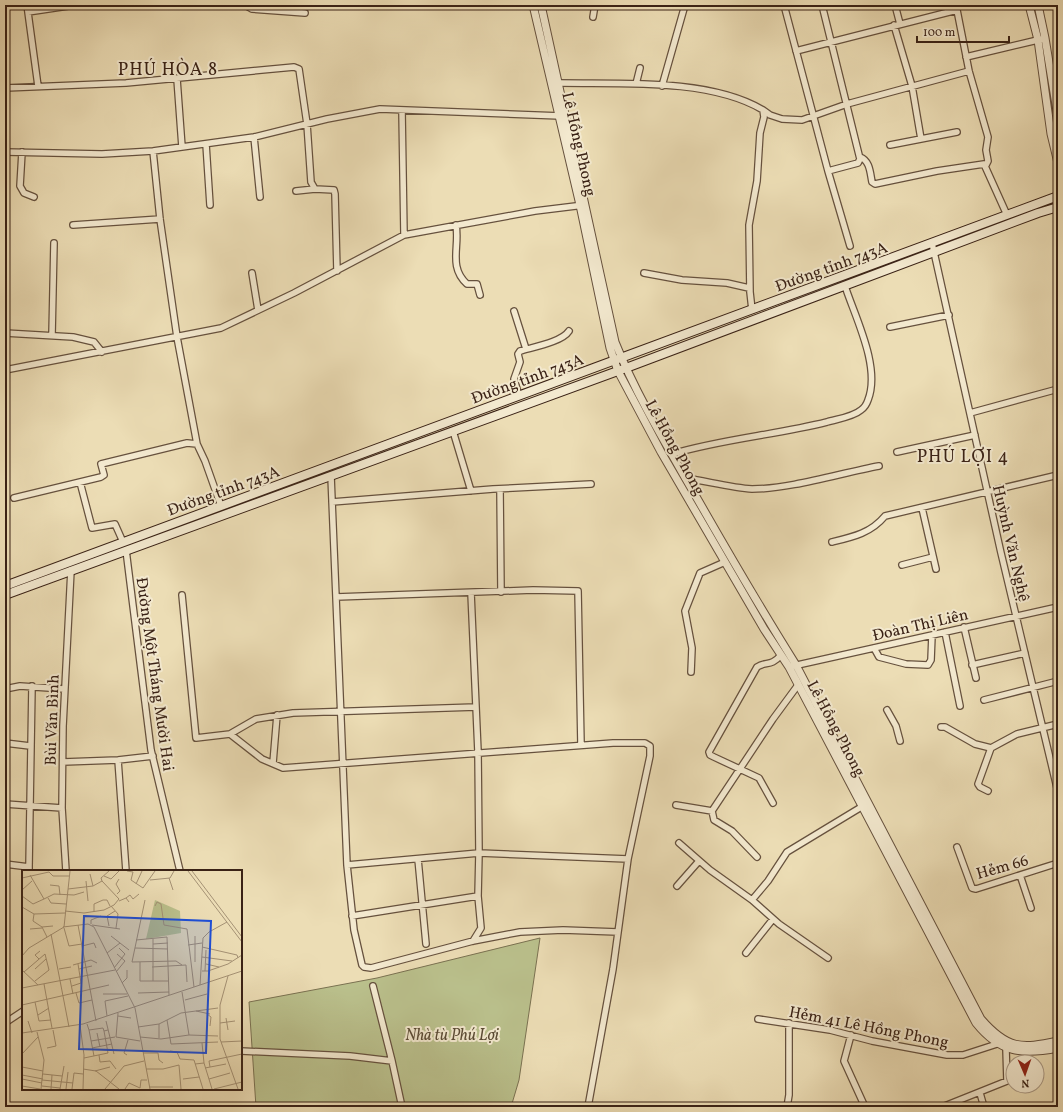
<svg xmlns="http://www.w3.org/2000/svg" width="1063" height="1112" viewBox="0 0 1063 1112" font-family="Vollkorn,serif">
<style>
.green{fill:#bac08c;stroke:#7a7151}
.lines{fill:none;stroke-linecap:round;stroke-linejoin:round}
.minor-casing{stroke:#66513e;stroke-width:8}
.tertiary-casing{stroke:#66513e;stroke-width:9}
.secondary-casing{stroke:#3a2216;stroke-width:10}
.minor{stroke:#f3e9cf;stroke-width:5.5}
.tertiary{stroke:#f3e9cf;stroke-width:7}
.secondary{stroke:#f3e9cf;stroke-width:8}
.labels{text-anchor:middle;stroke-width:4;stroke-linejoin:round;paint-order:stroke}
.street-label{font-size:16px;fill:#3a2216;stroke:#f3e9cf}
.park-label{font-size:16px;font-style:italic;fill:#5a4a34;stroke:#f3e9cf}
.quarter-label{font-size:18px;letter-spacing:1px;fill:#3a2216;stroke:#f3e9cf}
.inset-road{fill:none;stroke:#a59275;stroke-width:1}
.view{fill:#1d4ed8;fill-opacity:0.15;stroke:#1d4ed8;stroke-width:2}
.inset-edge{fill:none;stroke:#3a2216;stroke-width:2}
</style>
<rect width="100%" height="100%" fill="#ecddb5"/>
<filter id="stains"><feTurbulence type="fractalNoise" baseFrequency=".005" numOctaves="4"/><feColorMatrix values="0 0 0 0 .2 0 0 0 0 .09 0 0 0 0 .02 0 0 0 .5 -.17"/></filter>
<radialGradient id="worn" r=".72"><stop offset=".6" stop-color="#630" stop-opacity="0"/><stop offset="1" stop-color="#630" stop-opacity=".3"/></radialGradient>
<path class="green" d="M540 938 519 1080 511 1107H256L249 1002 377 978Z"/>
<g class="lines">
<defs>
<path id="minor" d="M27 5 38 86
M245 5 252 9 305 13
M784 5 828 171 850 246
M822 5 860 159 858 163 828 171
M895 5 900 24
M956 5 969 71 988 137 986 150 988 161 986 165
M28 12 75 5
M593 17 595 5
M894 25 912 86 921 139
M796 51 957 10
M966 57 1042 39
M177 79 182 147
M559 83C619 84 710 78 763 110L764 117 760 133 757 181 749 225 750 292 752 310
M636 84 640 68
M662 86 685 5
M5 88 126 83 294 67 299 69 307 124 311 182 315 189 334 190 335 194 337 271
M763 110 770 115 782 119 802 120 847 104 969 71
M402 111 404 235
M254 137 260 197
M206 144 210 205
M890 145 957 132
M153 151 160 219 177 337 197 444 205 461 221 506
M5 152 102 154 153 151 254 137 327 119 380 109 561 116
M22 152 20 186 24 193 34 197
M860 157C870 161 870 172 872 182L875 184 937 171 984 164 1007 215
M296 191 315 189
M73 225 160 219
M456 225C460 246 448 267 467 284H477L480 295
M932 243 1001 553 1058 792
M252 273 258 310
M644 273 682 280 727 283 749 288
M514 311 526 349
M890 327 949 315
M5 333 73 337 94 342 102 352
M52 335 54 243
M5 370 221 328 294 293 404 235 535 211 584 205
M519 396 514 379 520 362 518 354 520 351C533 347 562 342 569 331
M970 413 1058 389
M453 431 471 491
M897 452 975 435
M672 454C722 439 775 435 827 422 837 419 853 417 861 410 864 408 867 403 868 400 881 367 855 317 845 286
M331 476 347 865 354 930 362 965 364 967 371 968 473 941 520 932 563 930 618 932
M685 478C706 481 732 488 752 489 790 489 841 473 879 466
M80 482 92 528 115 524 123 542
M500 489 501 592
M14 498 101 477 104 475 101 464 187 443 197 444
M332 502 493 489 591 484
M922 508 936 569
M832 542C853 537 871 533 885 516L1058 475
M126 550 151 750 180 871
M902 565 933 557
M471 593 478 752 479 853 478 896 481 928 473 941
M182 595 196 738 230 734 256 719 293 713 476 707
M336 597 533 590 578 591 581 745
M964 627 976 678
M945 632 960 706
M874 648 879 657 906 664 928 665 931 660 932 635
M972 665 1025 653
M793 666 1058 607
M691 672 692 648 685 611 700 573 725 562
M5 689 20 686 64 689
M984 700 1058 681
M887 710 896 726 900 741
M941 727H945L975 744 991 748 1017 734 1058 724
M230 734 262 759 283 768 613 743H645L650 746V756L628 859 613 969 588 1107
M5 743 30 746
M118 760 126 871
M63 762 118 760 153 756
M273 763 277 715
M988 791 980 787 978 784 991 748
M773 803 759 778 714 757 710 755 709 752 757 667C766 661 771 667 781 655
M5 804 62 808
M676 805 712 811
M679 843 710 870 752 900 779 924 828 958
M957 847 972 888 976 889 1058 863
M757 857 732 831 714 820 712 811 773 719 798 685
M418 859 426 944
M5 864 29 867V871
M347 865 479 853 628 859
M29 867 32 686
M66 871 62 808 63 726 71 570
M1020 875 1031 908
M677 886 699 861
M752 900 768 881 787 852 863 806
M352 916 478 896
M746 953 773 919
M1057 962 1058 967
M373 986 392 1061
M758 1019 830 1030 872 1041 947 1055H963L997 1044
M5 1023 23 1011
M851 1035 844 1061 865 1107
M241 1051 350 1056 392 1061 402 1107
M980 1093 984 1107
M787 1107 789 1095V1023
M942 1107 1007 1081 1006 1049"/>
<path id="tertiary" d="M533 5 580 205 610 348 618 371 661 452 764 629 789 667 976 1023C1000 1053 1022 1055 1058 1048
M541 5 615 342C637 397 669 449 698 500 730 556 762 611 796 665L981 1019C1007 1049 1021 1049 1058 1041
M1029 5 1038 40 1051 134 1058 163
M1038 5 1045 38 1058 117"/>
<path id="secondary" d="M5 586 1058 196
M5 595 626 368 1038 213 1058 207"/>
</defs>
<use href="#minor" class="minor-casing"/>
<use href="#tertiary" class="tertiary-casing"/>
<use href="#secondary" class="secondary-casing"/>
<use href="#minor" class="minor"/>
<use href="#tertiary" class="tertiary"/>
<use href="#secondary" class="secondary"/>
</g>
<g class="labels">
<g class="street-label">
<text transform="translate(580 144) rotate(77)" y="6">Lê Hồng Phong</text>
<text transform="translate(831 266) rotate(-20)" y="6">Đường tỉnh 743A</text>
<text transform="translate(527 378) rotate(-20)" y="6">Đường tỉnh 743A</text>
<text transform="translate(676 447) rotate(61)" y="6">Lê Hồng Phong</text>
<text transform="translate(223 490) rotate(-20)" y="6">Đường tỉnh 743A</text>
<text transform="translate(1012 543) rotate(77)" y="6">Huỳnh Văn Nghệ</text>
<text transform="translate(920 624) rotate(-13)" y="6">Đoàn Thị Liên</text>
<text transform="translate(156 674) rotate(82)" y="6">Đường Một Tháng Mười Hai</text>
<text transform="translate(51 720) rotate(-88)" y="6">Bùi Văn Bình</text>
<text transform="translate(837 728) rotate(62)" y="6">Lê Hồng Phong</text>
<text transform="translate(1002 866) rotate(-16)" y="6">Hẻm 66</text>
<text transform="translate(869 1026) rotate(11)" y="6">Hẻm 41 Lê Hồng Phong</text>
</g>
<g class="park-label">
<text x="452" y="1040">Nhà tù Phú Lợi</text>
</g>
<g class="quarter-label">
<text x="168" y="75">PHÚ HÒA 8</text>
<text x="963" y="462">PHÚ LỢI 4</text>
</g>
</g>
<g transform="translate(22 870)">
<rect width="220" height="220" fill="#ecddb5"/>
<path d="M133 30 158 41 159 63 124 69Z" fill="#bac08c"/>
<path class="inset-road" d="M105 1 111 2 109 10 121 18 133 1M166 1 220 72M170 1 220 67M68 4 71 16M8 5 22 29 32 24 52 25 62 22M82 6 89 9 97 1M0 8 27 2 31 6H47M147 8 151 20M128 10 148 8 152 1M64 11 66 31M80 11 79 8 87 1M114 14 120 1M28 15 37 16 38 25M46 19 71 16 80 11M0 20 10 11M95 24 98 21 94 14 97 9M0 26 11 34 22 29M26 28 29 33 44 34M104 28 108 25 111 29 117 24M123 30 110 92 154 91 160 95M97 31 104 28 107 32M89 36 96 44 94 58M133 36 135 32 139 34 142 55 165 59 172 117M0 37 12 44 43 43M43 41 62 43 82 40 92 35 97 29 80 11M72 42V34L81 30H85L88 36M12 44 11 51 20 57M69 54V50L79 46M56 55 74 151M70 55 98 59M87 56 85 46 93 41M41 57 66 54 72 57 113 138 128 219M42 58 47 76 60 74M8 59 20 58M29 64 47 157M89 66 107 80M173 66V92M25 67 20 57 31 56M114 70 145 67 147 125M131 74 146 73M166 75 180 73M60 76 72 73 74 78M180 77 215 85 216 88M113 78 146 79M85 83 98 73M0 86 7 78 42 57 48 1M180 87 210 91M17 89 13 85 18 81M118 92V111H147M184 94 197 97M51 95 69 90 75 93M130 97 164 95 165 112M92 98 103 84 97 78M13 99 24 89M37 99 49 97M57 99 70 96M0 100 16 115M180 101H186L206 94 220 85M183 101 184 80M2 102 23 84 27 100 13 111M94 102 103 91 95 84M206 106 198 135V169L216 219M48 109 51 124M131 111V69M100 113 105 108V100M22 114 30 158M178 115 181 68 187 62 205 52M50 116 59 113 56 94M0 118 93 100M160 122 167 165M54 123 57 133 70 130M116 123 147 122M81 124H105M163 130 185 124M13 132 17 151 29 150M0 135 87 115M174 141 188 144M96 143 94 167 118 171M185 144 189 147 188 156M16 145 27 138M85 146 83 131 106 126M96 146 109 148M204 148 206 160M145 150 149 174 196 172M6 151 10 163M84 151 92 184M198 153 213 151M65 154 67 160 81 158 82 161M58 155 62 185 61 219M116 157 137 154 159 143 196 138M67 160 72 186M15 162 22 190 19 219M0 163 61 154 220 101M75 163 78 177M118 167 139 169 167 165 196 166M137 168V154M69 171 93 167M199 172 220 171M180 173 182 193M25 178 34 176 31 160M70 178 90 174M148 181 155 182 158 189 172 190 181 219M121 183H136L137 190 141 193M0 184 16 167M77 185 78 192 88 191 94 199M105 185 102 183 106 170M62 188 86 183 82 161 86 160M173 194 182 193 190 219M0 197 21 201M188 197 187 191 220 184M183 198 204 194M61 199 74 201 97 219M124 199H141L157 195 159 219M73 201 88 197M21 204 40 206M0 205 21 209M0 209 20 213M161 209 177 207M187 209 208 203M20 210 51 213M0 216 18 219M20 216 38 218M127 217H151M29 219 30 205M38 219 42 196M44 219 46 202M50 219 52 203 61 204M83 219 102 196 122 191M103 219 107 213 118 218 119 210H125M192 219 220 212"/>
<path class="view" d="M62 46 189 51 184 183 57 179Z"/>
<rect width="220" height="220" class="inset-edge"/>
</g>
<rect width="1063" height="1112" fill="none" stroke="#ecddb5" stroke-width="20"/>
<rect x="6" y="6" width="1051" height="1100" fill="none" stroke="#3a2216" stroke-width="2"/>
<rect x="10" y="10" width="1043" height="1092" fill="none" stroke="#3a2216"/>
<g transform="translate(1025 1074) rotate(178)"><circle r="19" fill="#f3e9cf" stroke="#a99985"/>
<path d="M0-3L7 15L0 10L-7 15Z" fill="#8f2418"/>
<text y="-6" font-size="11" font-weight="bold" text-anchor="middle" fill="#3a2216">N</text>
</g>
<path d="M917 36v6h92v-6" fill="none" stroke="#3a2216" stroke-width="2"/>
<text x="923" y="36" font-size="12" fill="#3a2216" stroke="#f3e9cf" stroke-width="3" paint-order="stroke">100 m</text>
<rect width="100%" height="100%" filter="url(#stains)"/>
<rect width="100%" height="100%" fill="url(#worn)"/>
</svg>
